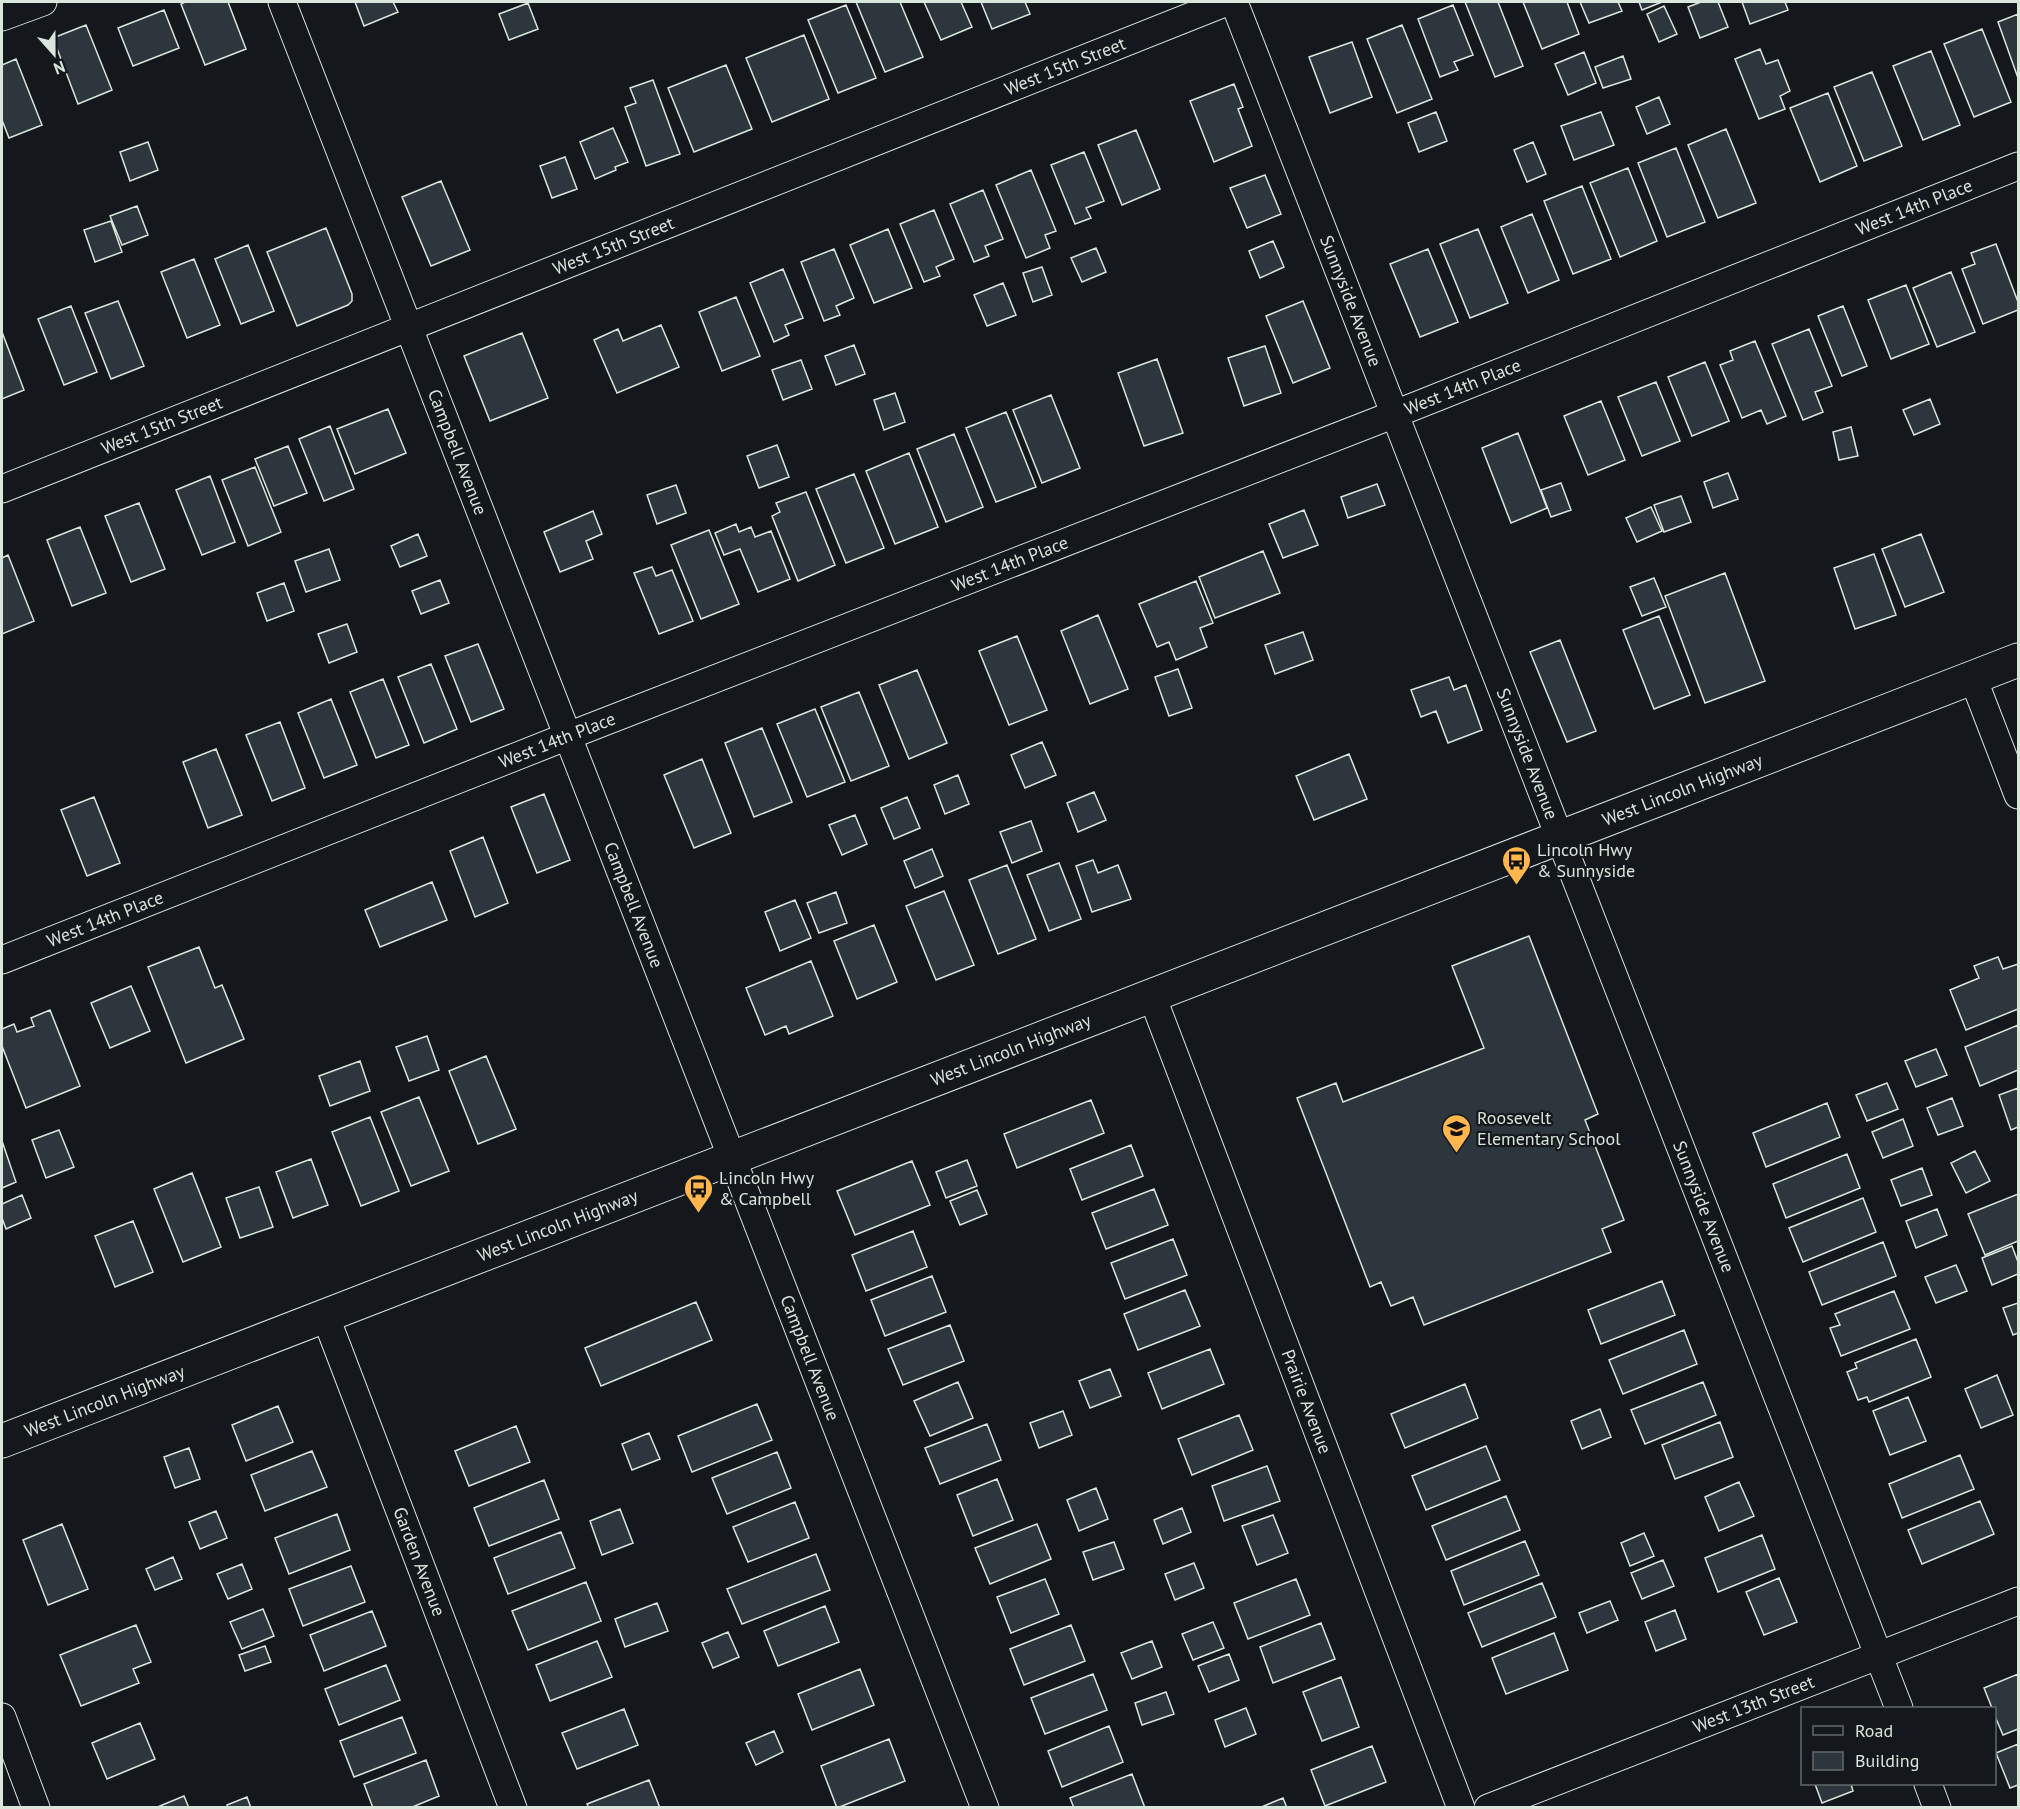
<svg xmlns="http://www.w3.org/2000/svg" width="2020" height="1809" viewBox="0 0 2020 1809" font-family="'PT Sans',sans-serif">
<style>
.building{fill:#2c363c;stroke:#d8e6dc;stroke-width:1.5}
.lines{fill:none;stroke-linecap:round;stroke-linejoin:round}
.street-casing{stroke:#d8e6dc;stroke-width:29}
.primary-casing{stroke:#d8e6dc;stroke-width:35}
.street{stroke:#14181c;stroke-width:27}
.primary{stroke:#14181c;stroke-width:33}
.labels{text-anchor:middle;stroke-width:4.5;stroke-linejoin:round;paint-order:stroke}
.street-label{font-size:18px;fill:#d8e6dc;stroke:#14181c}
.poi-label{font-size:18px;fill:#d8e6dc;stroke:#14181c;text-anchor:start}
</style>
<rect width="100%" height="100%" fill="#14181c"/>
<path class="building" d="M185 2H228L246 49 205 65 181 4Z
M355 2H393L398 12 364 26Z
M856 2H900L923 57 885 72Z
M924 2H961L972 27 941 40Z
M981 2H1025L1030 14 992 29Z
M1465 2H1498L1523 66 1495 77Z
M1523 2H1567L1579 34 1542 49Z
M1580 2H1618L1622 11 1589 23Z
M1639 2H1662L1642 10Z
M1701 2H1718L1728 27 1700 38 1688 7Z
M1742 2H1785L1788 10 1750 24Z
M528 3 538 29 509 40 499 14Z
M846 5 876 78 838 93 808 20Z
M1453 5 1473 55 1454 62 1458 70 1440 77 1418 19Z
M1664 6 1677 34 1659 42 1647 14Z
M164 10 179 48 133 66 118 28Z
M2018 14V78L1998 22Z
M86 25 112 90 78 104 53 38Z
M1402 25 1432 99 1397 113 1367 39Z
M1982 29 2011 102 1974 117 1944 44Z
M804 35 829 99 772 122 746 58Z
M1352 42 1372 97 1330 113 1309 57Z
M1760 49 1766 64 1778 60 1790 91 1780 96 1785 109 1759 119 1735 59Z
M1931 51 1960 125 1923 140 1893 66Z
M1584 52 1596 83 1568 95 1555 64Z
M1623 56 1631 79 1603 88 1595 67Z
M16 59 42 125 9 138 2 120V65Z
M726 65 752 129 694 152 668 88Z
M1872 72 1902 146 1864 161 1834 87Z
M653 80 680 154 646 166 625 107 636 103 630 88Z
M1234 84 1243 107 1238 109 1252 146 1214 162 1190 101Z
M1828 93 1857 166 1820 182 1790 108Z
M1659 97 1670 124 1647 134 1636 107Z
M1436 112 1447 141 1419 152 1408 123Z
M1601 112 1614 145 1574 160 1561 126Z
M613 128 628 162 615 167 616 170 595 179 580 142Z
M1726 129 1756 203 1718 218 1688 145Z
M1136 130 1160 189 1122 205 1098 145Z
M148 142 158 170 130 181 120 152Z
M1533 142 1546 174 1527 182 1514 150Z
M1676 148 1705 222 1667 237 1638 163Z
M1084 152 1104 201 1086 208 1091 218 1075 224 1051 165Z
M565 157 577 189 552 198 540 166Z
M1628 168 1657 241 1620 257 1590 183Z
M1031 170 1056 231 1045 235 1050 248 1026 258 996 185Z
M1265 175 1281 214 1247 228 1230 188Z
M441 181 470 250 431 266 402 197Z
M1582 186 1611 259 1573 274 1544 201Z
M983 190 1003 239 985 246 989 256 974 262 950 204Z
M137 206 148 235 122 245 110 216Z
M934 210 954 259 936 267 940 276 924 282 900 224Z
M1532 214 1559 280 1528 293 1501 227Z
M111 221 122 252 95 262 84 230Z
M326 228 352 294V301L348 305 297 326 267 252Z
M888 229 912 288 874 303 850 245Z
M1478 229 1508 303 1470 318 1440 244Z
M1273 241 1284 267 1260 278 1249 251Z
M1996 244 2018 302V310L1983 324 1962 269 1975 264 1971 253Z
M248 245 274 311 241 324 215 259Z
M1096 248 1106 272 1082 282 1071 258Z
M834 249 854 298 836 306 840 315 824 321 801 262Z
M1428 249 1458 322 1420 337 1390 264Z
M194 259 220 325 187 338 161 272Z
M1042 267 1052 295 1033 302 1023 273Z
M783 269 803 318 785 325 789 335 774 342 750 283Z
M1951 272 1975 332 1937 347 1913 288Z
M1003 283 1016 315 987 326 974 295Z
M1906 285 1929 344 1891 359 1868 300Z
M736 297 760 356 722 371 699 312Z
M118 301 144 366 111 379 85 313Z
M1303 301 1330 368 1293 383 1266 316Z
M71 306 97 372 64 385 38 319Z
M1843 306 1867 366 1842 376 1818 316Z
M661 325 679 367 617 393 594 340 618 329 623 341Z
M1809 329 1832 386 1815 392 1823 412 1803 420 1772 344Z
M2 332 24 390 2 399Z
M522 333 548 398 490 421 464 356Z
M1755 341 1786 416 1767 424 1761 410 1742 418 1720 365 1733 360 1730 351Z
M854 345 865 374 836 385 825 356Z
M1265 346 1281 393 1244 406 1228 358Z
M1157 359 1183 433 1144 446 1118 373Z
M801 360 812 389 783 400 772 370Z
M1705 362 1729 421 1692 436 1668 377Z
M1656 382 1680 441 1642 456 1618 397Z
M895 393 905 422 884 430 874 400Z
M1051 395 1080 468 1042 483 1013 410Z
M1930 399 1940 424 1914 435 1903 410Z
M1601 401 1625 460 1588 475 1564 416Z
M388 409 406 453 355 474 337 429Z
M1006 412 1036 487 996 502 966 428Z
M330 426 354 489 324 501 299 439Z
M1851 427 1858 456 1839 460 1833 432Z
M1518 433 1547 508 1511 523 1482 448Z
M954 434 983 507 946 522 917 449Z
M777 445 789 477 759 488 747 456Z
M288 446 307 493 274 506 255 459Z
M909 453 938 527 895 544 866 471Z
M255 467 281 532 248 546 222 480Z
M1728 473 1738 499 1713 508 1704 482Z
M854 474 884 548 846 563 816 489Z
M210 476 235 542 202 555 176 490Z
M1561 483 1571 510 1551 517 1541 490Z
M1377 484 1385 505 1348 518 1341 497Z
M676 485 686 513 657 524 647 495Z
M806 492 835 565 798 581 772 516 780 512 776 503Z
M1681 496 1691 522 1664 532 1654 505Z
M139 503 165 569 131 582 105 516Z
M1651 507 1662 531 1637 542 1626 518Z
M1304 510 1318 545 1283 558 1269 524Z
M593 511 602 534 586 541 593 559 560 572 544 532Z
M736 524 739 532 751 527 755 537 771 531 790 579 758 592 740 549 724 555 715 533Z
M80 527 106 593 72 606 47 540Z
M709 530 739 604 701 619 671 545Z
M418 534 427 556 400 567 391 546Z
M1921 534 1944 592 1905 607 1882 549Z
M329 549 340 580 306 592 295 561Z
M1263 551 1280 593 1215 618 1199 577Z
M1874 554 1896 615 1855 629 1834 568Z
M8 555 34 621 2 634V558Z
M652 567 656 576 672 570 693 621 659 634 634 573Z
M1725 573 1765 681 1705 703 1665 596Z
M1654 578 1666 607 1642 616 1630 587Z
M440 580 449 603 421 614 412 591Z
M1196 581 1213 623 1200 628 1207 647 1176 660 1169 642 1157 647 1139 604Z
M284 583 294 611 267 621 257 593Z
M1098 615 1128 689 1090 704 1061 631Z
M1659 616 1690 695 1654 709 1623 630Z
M347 624 357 652 329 663 318 634Z
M1303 632 1313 660 1275 674 1265 645Z
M1017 636 1047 710 1009 725 979 651Z
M1560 640 1596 731 1567 742 1530 652Z
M478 644 504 709 471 722 445 656Z
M431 664 457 729 424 743 398 677Z
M1178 669 1192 708 1169 716 1155 677Z
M917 670 947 743 909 759 879 685Z
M1449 677 1454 690 1466 685 1482 730 1448 743 1436 711 1421 717 1411 690Z
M383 679 409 745 376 758 350 692Z
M859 692 889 766 851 781 821 707Z
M331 699 357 765 324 778 298 713Z
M815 709 845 782 807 797 777 724Z
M280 722 305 788 272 801 246 735Z
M762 728 792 802 754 817 725 743Z
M1042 742 1056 775 1025 788 1011 755Z
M216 749 242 815 208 828 183 762Z
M1349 754 1367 799 1314 820 1296 776Z
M702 759 731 833 694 848 664 775Z
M958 775 969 804 945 814 934 785Z
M1094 792 1106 820 1078 832 1067 803Z
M544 794 570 860 537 873 511 807Z
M94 797 120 863 87 876 61 810Z
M907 797 920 828 894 839 881 808Z
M855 815 867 844 842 855 829 825Z
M1031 821 1042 851 1012 863 1000 832Z
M483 837 508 903 475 917 450 851Z
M932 849 943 876 915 888 904 861Z
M1093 860 1098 873 1118 865 1131 899 1092 912 1076 866Z
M1059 863 1081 919 1049 931 1027 875Z
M1007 865 1036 939 998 954 969 880Z
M432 882 447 920 380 947 365 910Z
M944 891 974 965 936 980 906 906Z
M836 892 847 923 819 933 807 903Z
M795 900 811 938 780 951 765 912Z
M874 925 897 982 857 999 834 941Z
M1529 936 1598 1114 1585 1120 1624 1220 1602 1229 1611 1252 1424 1325 1413 1297 1391 1306 1381 1282 1370 1287 1297 1098 1336 1083 1343 1102 1484 1048 1452 966Z
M199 947 215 988 222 985 244 1039 186 1063 148 967Z
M1998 957 2003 969 2018 964V1009L1966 1030 1950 990 1979 978 1974 966Z
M811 961 833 1016 789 1034 786 1026 765 1035 746 988Z
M131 986 150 1031 110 1048 91 1003Z
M50 1010 80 1086 26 1108 2 1046V1029L14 1024 17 1032 34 1026 31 1018Z
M2018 1025V1070L1980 1086 1965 1047Z
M427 1036 439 1070 409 1081 396 1047Z
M1936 1049 1947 1075 1916 1087 1905 1061Z
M486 1056 516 1129 478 1144 449 1071Z
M360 1061 370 1091 330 1106 319 1076Z
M1887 1083 1898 1109 1867 1121 1856 1095Z
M2018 1088V1127L2011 1130 1999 1095Z
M419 1097 449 1171 411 1186 381 1112Z
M1952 1098 1963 1126 1938 1135 1927 1108Z
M1091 1100 1104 1133 1017 1168 1004 1134Z
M1827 1103 1840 1137 1766 1167 1753 1133Z
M370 1117 399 1191 361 1206 332 1132Z
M1903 1119 1913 1146 1883 1158 1872 1132Z
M59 1130 74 1167 46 1178 32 1140Z
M2 1141 16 1182 2 1188Z
M1131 1145 1143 1176 1082 1200 1070 1169Z
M1975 1151 1990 1181 1966 1193 1951 1163Z
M1847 1154 1860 1188 1786 1218 1773 1184Z
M311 1159 328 1205 293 1218 276 1172Z
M967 1160 977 1186 946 1198 936 1172Z
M912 1161 930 1205 855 1235 837 1191Z
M1922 1168 1932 1195 1901 1206 1891 1180Z
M192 1173 221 1247 183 1262 154 1189Z
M259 1187 273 1227 240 1238 226 1198Z
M1154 1189 1168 1225 1106 1249 1092 1213Z
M977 1190 987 1214 960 1225 950 1201Z
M2018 1194V1241L1985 1255 1968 1214Z
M22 1195 31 1218 6 1229 2 1218V1204Z
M1863 1198 1876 1232 1803 1262 1789 1228Z
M1937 1209 1947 1235 1916 1248 1906 1221Z
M133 1221 153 1272 115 1287 95 1236Z
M913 1231 927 1267 866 1291 852 1255Z
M1173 1239 1187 1275 1125 1299 1111 1263Z
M1883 1242 1896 1276 1822 1305 1809 1272Z
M2012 1246 2018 1262V1274L1992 1285 1982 1258Z
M1956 1265 1967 1291 1936 1303 1925 1277Z
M932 1276 946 1312 885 1336 871 1300Z
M1662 1281 1675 1315 1601 1344 1588 1310Z
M1185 1290 1200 1326 1138 1350 1124 1314Z
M1894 1291 1910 1329 1841 1356 1830 1328 1840 1325 1835 1314Z
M696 1302 712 1340 601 1386 585 1348Z
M2018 1303V1333L2013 1335 2003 1308Z
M950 1325 964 1361 903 1385 888 1349Z
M1684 1330 1697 1364 1623 1394 1609 1360Z
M1916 1339 1931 1377 1869 1402 1867 1397 1858 1400 1847 1372 1857 1368 1855 1363Z
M1210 1349 1224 1384 1162 1409 1148 1373Z
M1110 1369 1121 1396 1090 1408 1079 1381Z
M1997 1375 2013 1415 1981 1428 1965 1389Z
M958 1382 973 1418 930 1436 914 1401Z
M1703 1382 1716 1415 1645 1444 1631 1410Z
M1465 1384 1478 1418 1405 1448 1391 1414Z
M1908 1397 1926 1441 1890 1455 1873 1411Z
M757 1404 772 1440 692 1472 678 1436Z
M278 1406 293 1442 246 1461 232 1425Z
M1600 1409 1611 1437 1582 1449 1571 1421Z
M1063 1411 1072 1435 1039 1448 1030 1423Z
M1239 1415 1253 1450 1192 1475 1178 1439Z
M1720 1422 1733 1457 1675 1479 1662 1445Z
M987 1424 1001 1460 940 1484 925 1448Z
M516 1426 530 1462 469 1486 455 1451Z
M649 1433 660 1459 632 1470 622 1444Z
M1486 1446 1500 1480 1426 1510 1412 1476Z
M189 1448 200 1479 175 1488 164 1457Z
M312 1451 327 1487 265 1511 251 1475Z
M777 1452 791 1488 727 1514 712 1478Z
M1960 1455 1974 1489 1902 1518 1889 1484Z
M1267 1466 1280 1501 1224 1521 1212 1486Z
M997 1479 1013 1520 973 1536 957 1495Z
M544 1480 559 1519 489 1546 474 1508Z
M1739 1482 1754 1516 1719 1531 1705 1497Z
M1096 1488 1108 1519 1079 1531 1067 1500Z
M1506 1496 1520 1530 1446 1560 1432 1526Z
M1980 1501 1994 1534 1922 1564 1908 1530Z
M795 1502 809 1538 748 1562 733 1527Z
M1182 1508 1191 1532 1163 1544 1154 1520Z
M620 1509 633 1543 602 1555 590 1521Z
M216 1511 227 1538 200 1549 189 1522Z
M337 1514 350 1550 289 1574 275 1538Z
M1273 1515 1288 1553 1257 1565 1242 1526Z
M62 1524 88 1589 48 1605 23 1540Z
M1037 1524 1051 1559 990 1584 975 1548Z
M561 1532 575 1568 508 1594 494 1558Z
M1644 1533 1654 1556 1630 1566 1621 1543Z
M1762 1535 1775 1569 1718 1592 1705 1558Z
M1525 1541 1539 1575 1464 1605 1451 1571Z
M1114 1542 1124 1569 1093 1580 1083 1552Z
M816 1554 830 1590 742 1624 727 1589Z
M173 1557 182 1579 155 1590 146 1569Z
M1663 1560 1674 1586 1642 1599 1631 1573Z
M1194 1563 1204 1588 1175 1600 1165 1574Z
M242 1564 252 1589 228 1599 217 1574Z
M351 1566 365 1602 303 1626 289 1589Z
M1779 1578 1797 1622 1764 1635 1746 1592Z
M1045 1579 1059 1614 1011 1633 997 1597Z
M1296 1579 1310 1615 1248 1639 1234 1603Z
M586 1582 601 1621 528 1650 512 1611Z
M1542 1583 1556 1617 1482 1647 1468 1613Z
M1610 1601 1618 1620 1587 1633 1579 1613Z
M657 1603 668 1631 625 1647 615 1619Z
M825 1606 839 1642 778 1666 764 1631Z
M263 1609 274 1636 242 1649 230 1622Z
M1675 1610 1686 1639 1656 1651 1645 1622Z
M372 1611 386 1646 324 1671 310 1635Z
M1213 1622 1224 1648 1193 1660 1182 1634Z
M1321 1623 1335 1659 1273 1683 1260 1647Z
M136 1625 151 1662 133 1669 139 1683 81 1706 60 1655Z
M1071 1625 1085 1661 1024 1685 1010 1649Z
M728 1632 739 1657 713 1668 702 1643Z
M1554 1633 1568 1670 1506 1694 1492 1658Z
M597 1641 612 1677 550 1701 536 1665Z
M1152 1641 1162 1667 1132 1679 1121 1653Z
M265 1646 271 1662 245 1671 239 1655Z
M1229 1654 1239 1680 1209 1692 1198 1666Z
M386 1665 400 1700 339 1725 325 1689Z
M860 1669 874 1705 812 1730 798 1694Z
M1093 1674 1107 1710 1045 1734 1031 1698Z
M2018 1674V1729L2003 1735 1994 1714V1708H1992L1984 1688Z
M1341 1677 1359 1727 1322 1741 1303 1692Z
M1166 1692 1174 1714 1142 1725 1135 1703Z
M1246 1708 1256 1734 1225 1747 1215 1720Z
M624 1709 638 1745 577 1769 562 1733Z
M402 1717 416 1753 354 1777 340 1741Z
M140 1723 155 1759 107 1779 92 1743Z
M1109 1726 1123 1762 1062 1787 1048 1751Z
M774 1731 783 1752 756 1765 746 1743Z
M889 1739 905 1781 837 1808 821 1766Z
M2018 1744V1785L2010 1788 1996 1753Z
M1372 1746 1386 1782 1325 1806 1311 1770Z
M426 1760 439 1796 410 1808H373L364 1784Z
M1132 1774 1145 1808H1074L1070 1798Z
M649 1780 660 1808H589L587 1804Z
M1815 1784H1851L1853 1791 1822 1803Z
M184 1796 189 1808H155Z
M247 1797 251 1808H228L227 1805Z
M1283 1798 1287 1808H1259Z"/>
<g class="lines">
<defs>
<g id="street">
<path id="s1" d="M282 2 985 1808"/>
<path id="s2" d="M1234 2 1899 1708"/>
<path d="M2 17 43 2"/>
<path id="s3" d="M2 489 1227 2"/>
<path d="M1973 678 2018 795"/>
<path id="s4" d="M2 960 568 736 1395 414 2018 166"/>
<path id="s5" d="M1152 996 1461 1808"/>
<path id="s6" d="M325 1315 513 1808"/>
<path d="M2 1717 36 1808"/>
<path d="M1928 1784 1937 1808"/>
<path id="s7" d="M1488 1808 2018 1601"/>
</g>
<g id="primary">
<path id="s8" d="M2 1441 2018 660"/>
</g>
</defs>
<use href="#street" class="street-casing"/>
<use href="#primary" class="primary-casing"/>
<use href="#street" class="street"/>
<use href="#primary" class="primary"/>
</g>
<defs>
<symbol id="bus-pin" viewBox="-11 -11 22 30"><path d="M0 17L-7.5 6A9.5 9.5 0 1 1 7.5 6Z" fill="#ffb74d" stroke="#14181c"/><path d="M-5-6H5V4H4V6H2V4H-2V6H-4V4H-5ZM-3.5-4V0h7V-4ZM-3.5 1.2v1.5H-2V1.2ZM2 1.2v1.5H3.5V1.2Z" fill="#111"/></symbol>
<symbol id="school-pin" viewBox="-11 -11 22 30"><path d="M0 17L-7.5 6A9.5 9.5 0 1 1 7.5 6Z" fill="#ffb74d" stroke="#14181c"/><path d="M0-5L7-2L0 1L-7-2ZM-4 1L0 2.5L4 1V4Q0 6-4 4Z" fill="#111"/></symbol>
</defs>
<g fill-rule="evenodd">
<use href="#bus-pin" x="1500" y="844" width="33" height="45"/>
<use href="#school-pin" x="1440" y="1112" width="33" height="45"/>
<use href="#bus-pin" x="682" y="1172" width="33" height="45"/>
</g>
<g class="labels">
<g class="street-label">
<text dy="6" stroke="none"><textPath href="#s3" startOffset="1144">West 15th Street</textPath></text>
<text dy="6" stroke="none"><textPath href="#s4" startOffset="2055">West 14th Place</textPath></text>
<text dy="6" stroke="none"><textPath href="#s3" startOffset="658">West 15th Street</textPath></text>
<text dy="6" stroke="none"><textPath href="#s2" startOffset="321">Sunnyside Avenue</textPath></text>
<text dy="6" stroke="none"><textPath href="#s4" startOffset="1569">West 14th Place</textPath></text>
<text dy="6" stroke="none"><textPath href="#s3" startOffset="172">West 15th Street</textPath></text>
<text dy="6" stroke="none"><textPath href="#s1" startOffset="483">Campbell Avenue</textPath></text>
<text dy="6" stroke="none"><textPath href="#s4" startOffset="1083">West 14th Place</textPath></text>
<text dy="6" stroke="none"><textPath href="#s4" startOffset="597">West 14th Place</textPath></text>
<text dy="6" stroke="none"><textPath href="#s2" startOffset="807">Sunnyside Avenue</textPath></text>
<text dy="6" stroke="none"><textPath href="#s8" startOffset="1802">West Lincoln Highway</textPath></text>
<text dy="6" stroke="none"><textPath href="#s1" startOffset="969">Campbell Avenue</textPath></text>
<text dy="6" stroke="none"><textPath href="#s4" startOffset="111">West 14th Place</textPath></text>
<text dy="6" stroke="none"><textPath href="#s8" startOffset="1082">West Lincoln Highway</textPath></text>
<text dy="6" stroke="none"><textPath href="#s2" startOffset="1293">Sunnyside Avenue</textPath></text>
<text dy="6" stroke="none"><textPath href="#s8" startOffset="596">West Lincoln Highway</textPath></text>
<text dy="6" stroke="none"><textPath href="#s1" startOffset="1455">Campbell Avenue</textPath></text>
<text dy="6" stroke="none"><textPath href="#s8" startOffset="110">West Lincoln Highway</textPath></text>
<text dy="6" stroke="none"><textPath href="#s5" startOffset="434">Prairie Avenue</textPath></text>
<text dy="6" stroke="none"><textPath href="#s6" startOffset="264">Garden Avenue</textPath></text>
<text dy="6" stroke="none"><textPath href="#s7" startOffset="285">West 13th Street</textPath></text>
</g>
<g class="poi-label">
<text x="1537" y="856">Lincoln Hwy<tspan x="1537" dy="21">&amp; Sunnyside</tspan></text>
<text x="1477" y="1124">Roosevelt<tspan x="1477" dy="21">Elementary School</tspan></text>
<text x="719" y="1184">Lincoln Hwy<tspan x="719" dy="21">&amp; Campbell</tspan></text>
</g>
</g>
<rect width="2020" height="1809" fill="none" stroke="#d8e6dc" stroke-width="6"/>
<rect x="1801" y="1707" width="195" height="78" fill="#14181c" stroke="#626a69" stroke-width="1.5"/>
<rect x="1813" y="1726" width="30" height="9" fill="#14181c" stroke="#626a69" stroke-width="1.5"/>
<text x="1855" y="1737" font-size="18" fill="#d8e6dc">Road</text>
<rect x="1813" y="1752" width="30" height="18" fill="#2c363c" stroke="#626a69" stroke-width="1.5"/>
<text x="1855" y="1767" font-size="18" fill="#d8e6dc">Building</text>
<g transform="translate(54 54) rotate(159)" stroke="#14181c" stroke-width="4.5" paint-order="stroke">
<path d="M0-4.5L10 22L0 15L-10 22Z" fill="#d8e6dc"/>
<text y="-9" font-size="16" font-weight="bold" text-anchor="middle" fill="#d8e6dc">N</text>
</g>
</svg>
